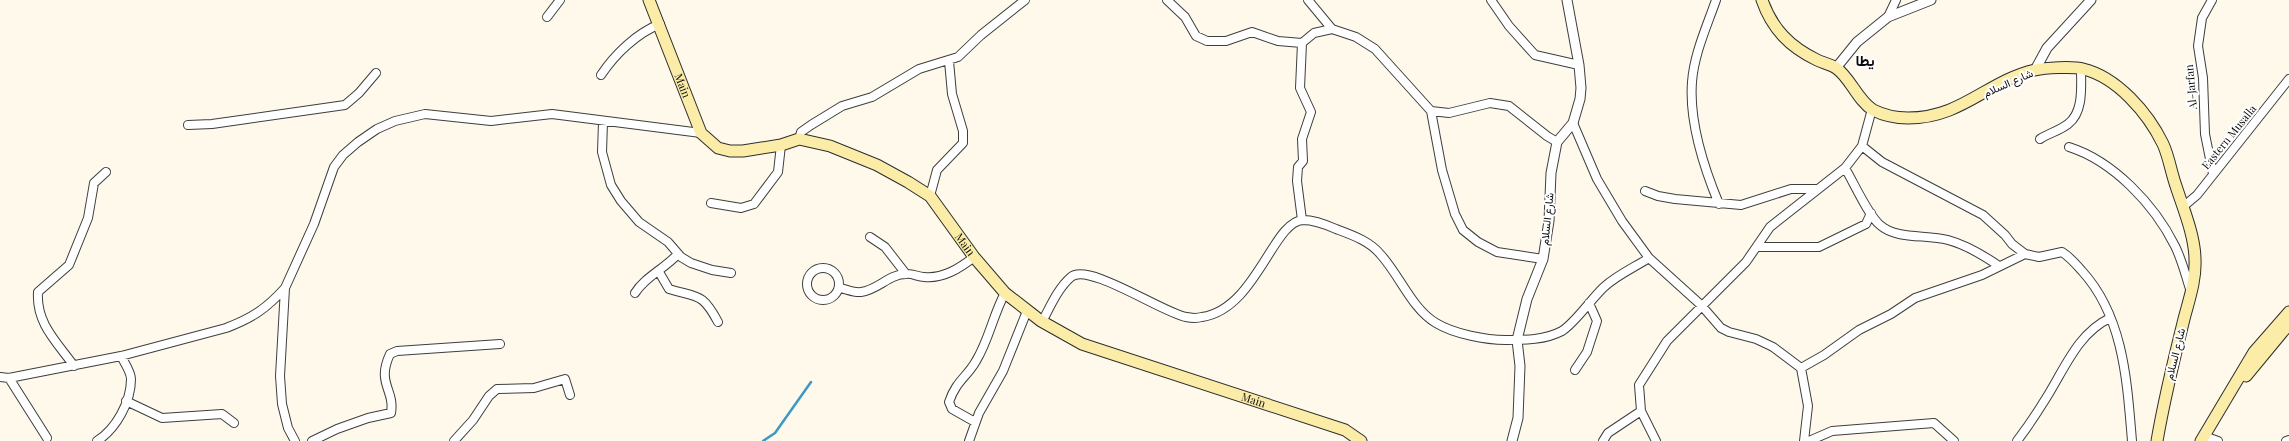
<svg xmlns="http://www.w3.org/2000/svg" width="2289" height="441" viewBox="0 0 2289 441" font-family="'Playfair Display',Vazirmatn,serif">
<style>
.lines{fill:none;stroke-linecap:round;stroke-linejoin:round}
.stream{stroke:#3c98c7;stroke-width:2.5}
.minor-casing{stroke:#3e3e3e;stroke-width:10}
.tertiary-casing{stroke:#3e3e3e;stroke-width:11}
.secondary-casing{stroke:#2d2d2d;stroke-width:13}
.minor{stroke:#fff;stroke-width:8}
.tertiary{stroke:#fff;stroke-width:9}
.secondary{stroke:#fbeda8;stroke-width:11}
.labels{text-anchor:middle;stroke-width:4;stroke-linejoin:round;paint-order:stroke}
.street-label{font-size:11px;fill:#0b0b0b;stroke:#fff}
.district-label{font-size:15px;font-weight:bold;fill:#0b0b0b;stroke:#fff}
</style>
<rect width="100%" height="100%" fill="#fef9ea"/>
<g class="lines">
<path class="stream" d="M763 441 775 433 811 382"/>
<defs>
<path id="minor" d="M1167 0 1185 17 1196 36 1207 41H1226L1252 32 1278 41 1302 43
M1308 0 1332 29 1356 37 1375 49 1431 111 1442 170 1455 214 1463 230 1478 242 1497 252 1543 259
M1491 0 1509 26 1535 55 1579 65
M1716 0C1707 26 1694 54 1692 82 1689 121 1704 168 1719 204
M2212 0 2202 18 2198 46 2203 78 2205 134 2213 174
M547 17 560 0
M1888 17 1896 0
M601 75C615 54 637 33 660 24
M1431 111 1449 113 1490 103 1509 106 1547 136 1557 142
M603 122 602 152 611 185 621 201 639 222 668 242 681 257 691 263 712 270 731 273
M188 125 212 124 345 105 359 93 376 73
M799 139 801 132 811 125 842 106 872 97 919 69 958 57 981 35 1025 0
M2040 139C2049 133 2059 131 2068 124 2084 112 2081 86 2081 68
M1862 146 1882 162 1983 215 2005 235 2012 244 2025 254 2039 257 2062 252C2070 257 2076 264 2082 271 2124 317 2127 382 2132 441
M2069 147C2113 161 2154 204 2175 246 2182 260 2186 277 2191 292
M1845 168C1854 183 1868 215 1880 225 1897 240 1926 234 1948 240 1967 245 1983 255 1999 266
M1645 191 1658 196 1675 199 1741 205 1791 189H1818
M930 196 937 170 963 143V131L952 94 949 61
M711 203 741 208 754 204 778 172 781 145
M2184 206 2197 195 2289 79
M1302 220 1297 181 1298 167 1303 161 1302 139 1311 112 1300 88 1302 43 1314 33 1332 29
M870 237 885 247 906 274
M1758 247H1819L1866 224 1871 213
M1649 258 1701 305 1721 328 1729 332 1756 339 1773 347 1801 368
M807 284a16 16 0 1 1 32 0a16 16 0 1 1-32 0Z
M659 272 669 289C698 298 702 292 718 322
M840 288C846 289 854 293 861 292 878 290 889 274 906 274 912 273 918 277 924 277 943 279 960 268 974 257
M635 293C645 277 664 269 678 254
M1042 322C1050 307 1058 288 1071 277 1088 262 1163 313 1186 317 1191 318 1198 318 1202 317 1256 309 1273 221 1303 220 1312 220 1327 225 1336 229 1352 235 1370 241 1381 255 1400 276 1412 309 1436 323 1454 334 1486 340 1506 340 1525 340 1545 340 1562 331 1575 323 1592 298 1604 287 1617 275 1635 267 1649 258L1622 221 1597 179 1573 123
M74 366C57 342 36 324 38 292L69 265 88 218 94 183 106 172
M1575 370 1587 352 1597 321 1589 303
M0 377 9 378 121 356 226 328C252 318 266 309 285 288
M9 378 47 438
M126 401 162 418 222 414 234 423
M975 422 952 409 949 402C956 381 967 377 976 361 989 340 993 315 1005 293
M2204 436 2218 441
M97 441C116 429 131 402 131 379 131 372 124 362 121 356
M295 441 288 428 282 404 280 376 285 288 314 224 334 167 343 155 358 142 377 129 395 121 425 114 491 121 552 114 701 133
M312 441 337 429 368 418 391 413C395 389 376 384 390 354L397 351 500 344
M454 441 473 420 489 396 497 389 534 388 565 379 570 395
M969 441 979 413 1003 371 1027 311
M1603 441 1608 433 1641 411
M1656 441 1641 411 1639 385 1667 341 1746 262 1770 227 1845 168 1862 146 1872 109
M1804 441 1808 406 1801 368 1824 355 1859 330 1891 314 1915 298 1982 275 2025 254
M1809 441 1832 431 1934 423 1954 441
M2017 441C2026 429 2035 416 2043 403 2063 373 2076 334 2110 318
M2286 441 2289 440"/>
<path id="tertiary" d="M1836 68 1857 42 1888 17 1931 0
M2035 70 2047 48 2091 0
M1512 441 1518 418 1520 366 1517 340 1527 299 1543 259 1549 221 1551 173 1557 142 1573 123 1580 99 1581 88 1579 65 1567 0"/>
<g id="secondary">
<path id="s1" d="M649 0 701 133 718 148 730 151H743L781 145 799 139 830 146 877 165 908 182 930 196 974 257 1005 293 1041 321 1082 344 1345 430 1361 441"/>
<path d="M1762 0C1772 29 1790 47 1817 60 1823 63 1830 64 1836 68 1850 77 1857 100 1873 110 1883 115 1897 118 1908 118 1962 118 1987 81 2035 70 2044 68 2073 66 2083 69 2117 77 2148 113 2163 144 2169 157 2171 172 2176 186 2183 208 2195 236 2195 260 2196 280 2189 300 2184 319 2174 359 2164 400 2157 441"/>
<path d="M2246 376 2289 324"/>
<path d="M2201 441 2254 352 2289 312"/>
</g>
</defs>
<use href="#minor" class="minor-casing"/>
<use href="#tertiary" class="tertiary-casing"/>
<use href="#secondary" class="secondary-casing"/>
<use href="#minor" class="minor"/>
<use href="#tertiary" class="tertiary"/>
<use href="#secondary" class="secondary"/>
</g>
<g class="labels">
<g class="street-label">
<text transform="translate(2008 83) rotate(-24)" y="4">شارع السلام</text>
<text dy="4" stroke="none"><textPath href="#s1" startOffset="92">Main</textPath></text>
<text transform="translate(2191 87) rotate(-95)" y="4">Al-Jarfan</text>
<text transform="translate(2229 137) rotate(-51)" y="4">Eastern Musalla</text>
<text transform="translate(1547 219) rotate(-84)" y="4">شارع السلام</text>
<text dy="4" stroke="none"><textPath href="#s1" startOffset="452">Main</textPath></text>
<text transform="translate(2175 354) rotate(-76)" y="4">شارع السلام</text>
<text dy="4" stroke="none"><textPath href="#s1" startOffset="788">Main</textPath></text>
</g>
<g class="district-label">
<text x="1865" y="66">يطا</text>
</g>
</g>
</svg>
